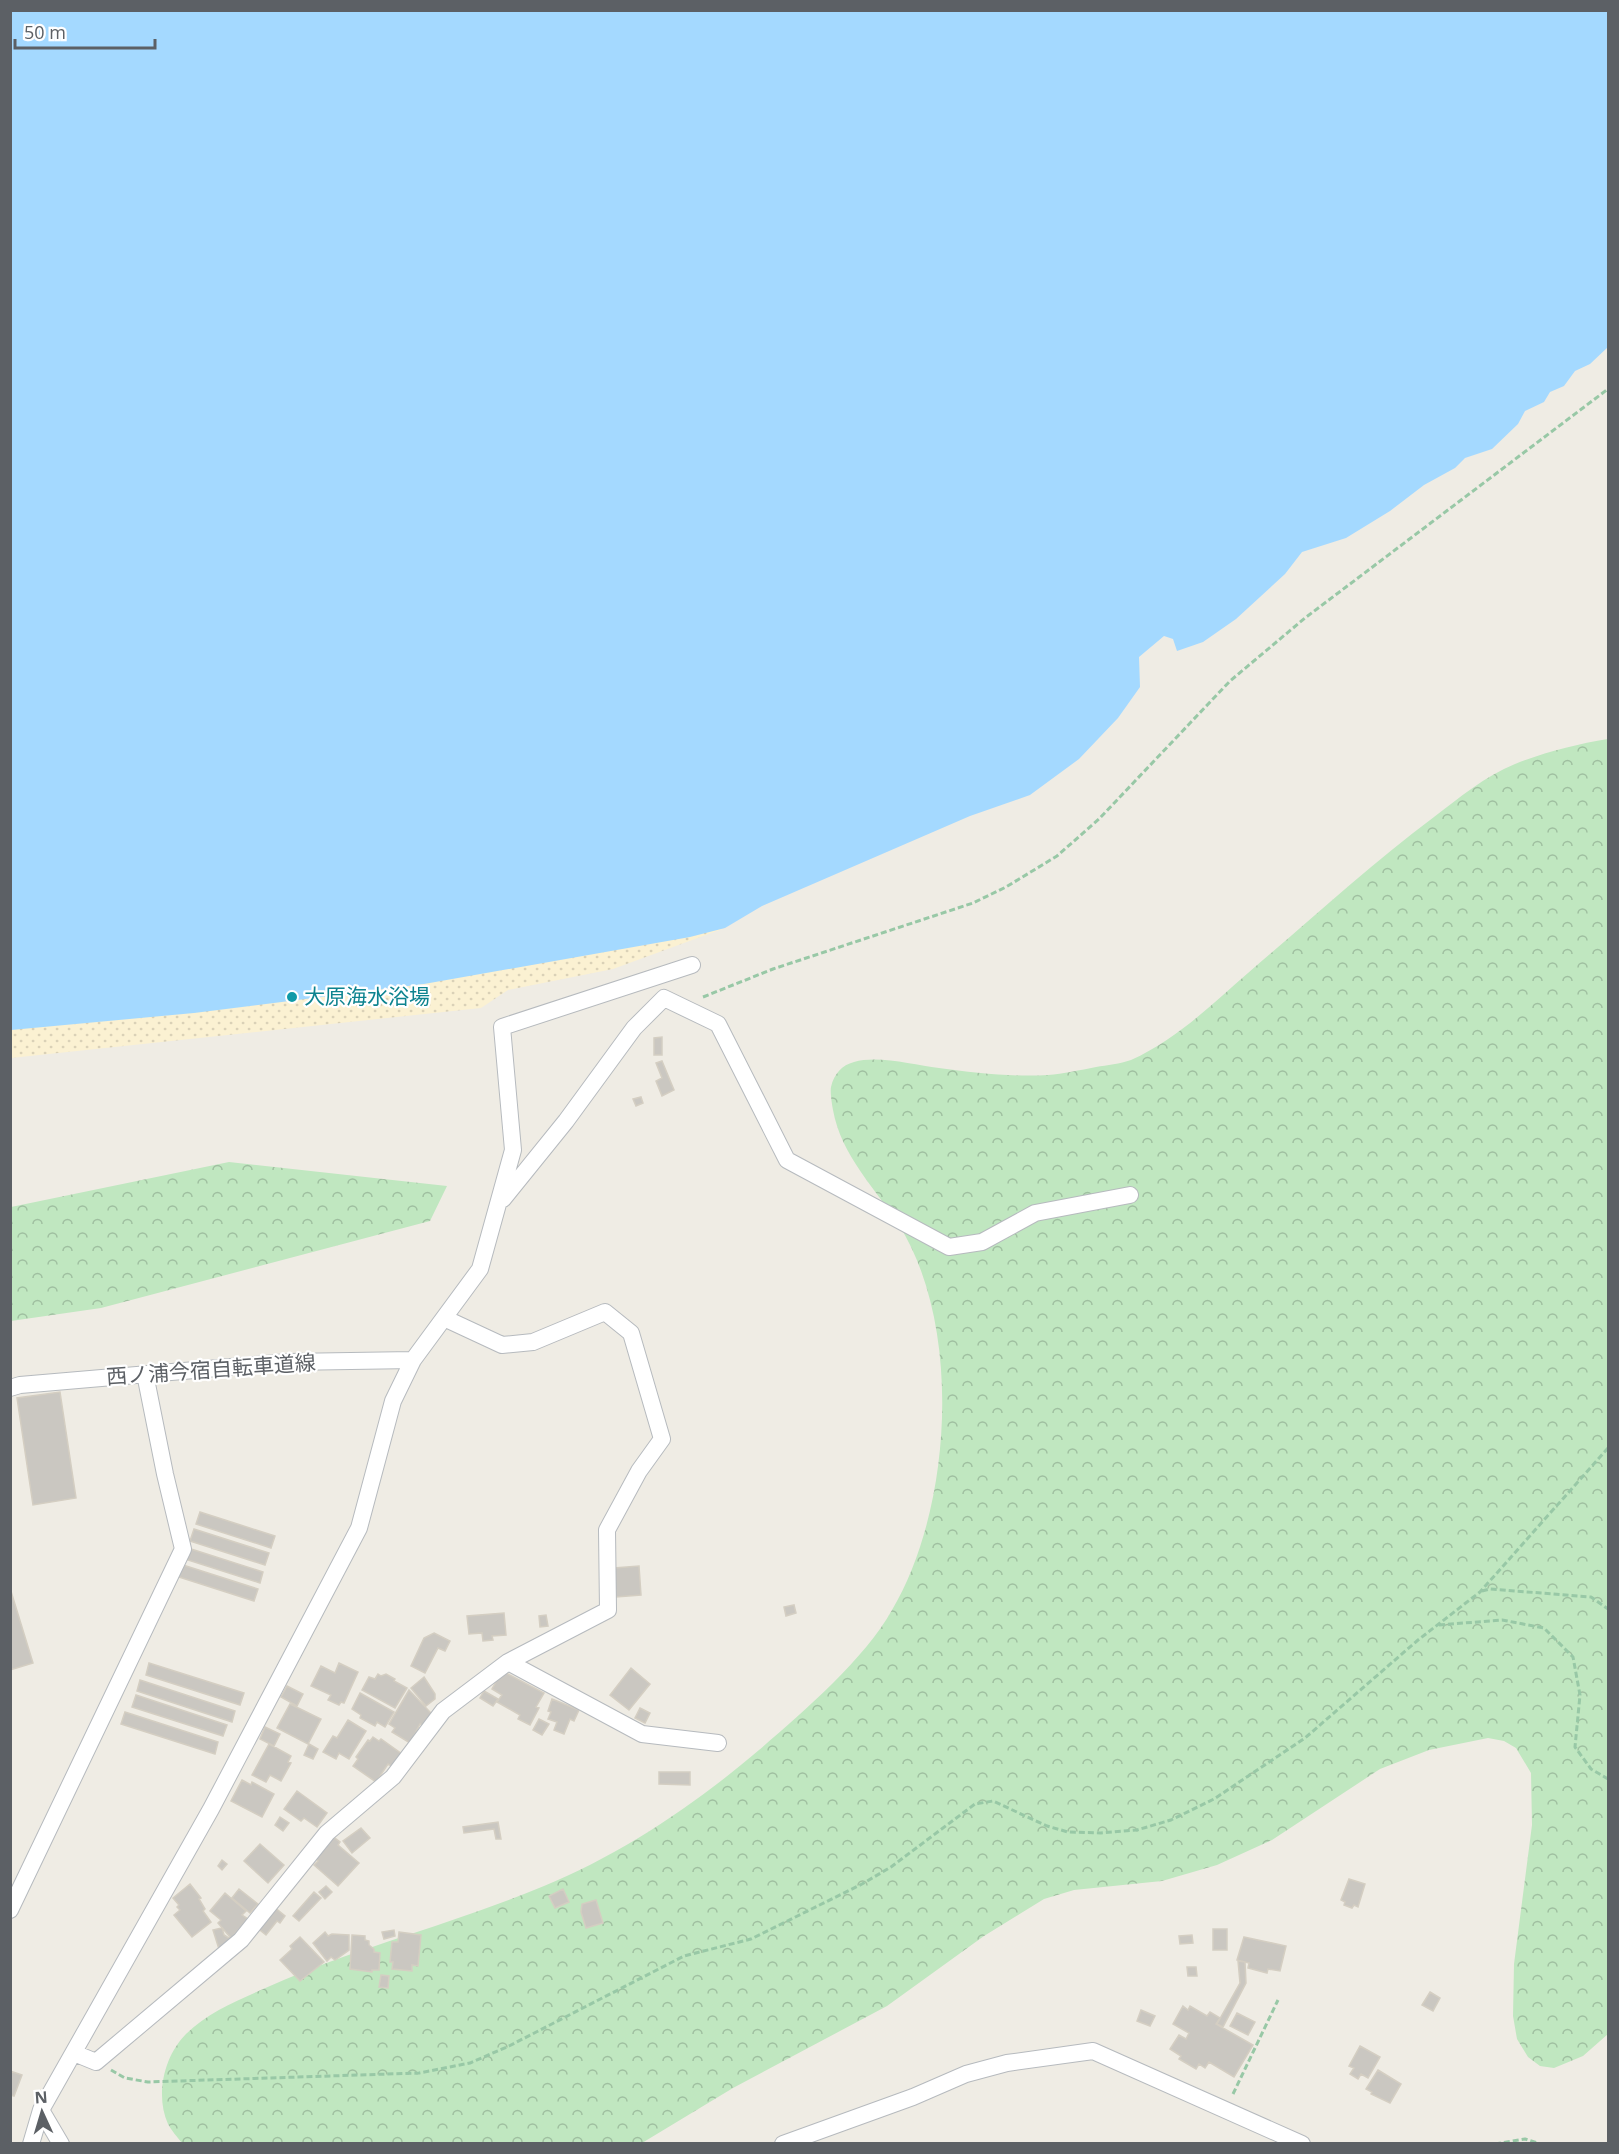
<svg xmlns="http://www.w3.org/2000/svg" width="1619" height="2154" viewBox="0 0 1619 2154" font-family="'Open Sans','Noto Sans JP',sans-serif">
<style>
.forest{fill:url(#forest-crowns)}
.sand{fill:url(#sand-dots)}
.water{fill:#a4d9ff}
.building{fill:#cac7c1;stroke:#d4cec2;stroke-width:1.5}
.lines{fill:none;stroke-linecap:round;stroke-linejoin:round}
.minor-casing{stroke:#b6babe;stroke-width:18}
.path{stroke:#98c8a6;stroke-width:3;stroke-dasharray:6 3;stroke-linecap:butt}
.minor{stroke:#fff;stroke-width:16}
.culture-dot{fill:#0f9aa8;stroke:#fff;stroke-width:2}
.labels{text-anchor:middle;stroke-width:4.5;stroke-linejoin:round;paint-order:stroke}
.culture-label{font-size:21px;fill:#0d838f;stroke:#fff;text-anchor:start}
.street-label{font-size:21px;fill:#5c6065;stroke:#fff}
</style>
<defs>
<pattern id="forest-crowns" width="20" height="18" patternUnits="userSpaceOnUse" patternTransform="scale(1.5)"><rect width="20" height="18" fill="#c0e7c0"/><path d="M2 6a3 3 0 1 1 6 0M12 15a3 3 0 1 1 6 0" fill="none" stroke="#9fbfa0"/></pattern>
<pattern id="sand-dots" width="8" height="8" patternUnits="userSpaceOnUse" patternTransform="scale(1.5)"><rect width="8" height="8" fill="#fbf1d2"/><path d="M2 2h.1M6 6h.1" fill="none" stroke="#dad1b7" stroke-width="1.8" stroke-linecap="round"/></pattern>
</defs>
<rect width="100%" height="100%" fill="#efece4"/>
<path class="forest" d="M1608 739V2034L1583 2056 1554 2068 1540 2066 1528 2057 1517 2039 1513 2016 1514 1964 1532 1825 1531 1773 1516 1748 1504 1741 1488 1738 1429 1750 1380 1769 1272 1840 1217 1865 1162 1881 1074 1890 1044 1899 984 1936 887 2006 733 2088 642 2143H182C178 2138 171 2130 168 2124 155 2095 164 2056 186 2034 209 2011 241 1999 270 1986 358 1947 454 1924 544 1886 620 1855 696 1804 759 1750 802 1713 864 1660 892 1610 952 1509 963 1327 899 1225 875 1188 841 1155 833 1110 832 1104 830 1093 831 1087 834 1074 842 1065 854 1062 878 1055 914 1065 939 1068 974 1073 1012 1077 1048 1075 1063 1074 1080 1070 1096 1067 1107 1065 1120 1064 1131 1060 1176 1040 1211 1005 1248 973 1309 921 1369 866 1434 817 1459 798 1485 776 1515 764 1545 752 1577 744 1608 739Z
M229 1162 447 1186 430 1221 101 1308 11 1321V1207Z"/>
<path class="sand" d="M725 928 613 969 508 990 481 1008 11 1058V1003L471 962Z"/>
<path class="water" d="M11 10 1608 11V347L1590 364 1575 371 1564 386 1550 392 1544 402 1525 411 1518 424 1492 449 1465 458 1455 468 1424 485 1390 511 1346 538 1302 552 1285 574 1236 619 1203 642 1177 651 1173 639 1164 636 1139 657 1140 687 1118 718 1079 759 1030 795 970 816 762 906 725 928 690 937 424 984 194 1013 11 1030Z"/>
<path class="building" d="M662 1037V1055H654V1038Z
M662 1061 674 1090 662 1096 656 1081 662 1078 656 1063Z
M641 1097 643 1103 636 1106 633 1099Z
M60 1392 76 1498 33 1505 17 1398Z
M200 1512 275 1536 271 1548 196 1524Z
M194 1529 269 1553 265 1565 190 1541Z
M188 1548 263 1572 260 1583 185 1559Z
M183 1565 258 1589 254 1601 179 1577Z
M639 1566 641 1595 616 1597 614 1568Z
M10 1588 33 1663 10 1670Z
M794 1605 796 1613 786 1616 784 1607Z
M504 1613 506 1635 492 1636 493 1640 483 1641 482 1633 469 1634 467 1616Z
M546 1615 548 1626 540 1627 539 1616Z
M434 1633 450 1641 445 1651 438 1648 425 1673 411 1666 424 1638Z
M149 1663 244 1693 240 1705 146 1675Z
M339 1663 358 1672 344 1703 341 1702 339 1705 328 1700 331 1695 311 1686 321 1666 335 1673Z
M631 1668 650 1684 629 1710 610 1695Z
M502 1671 544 1693 536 1707 539 1708 530 1725 518 1719 520 1715 497 1702 502 1695 492 1689Z
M378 1674 381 1676 386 1674 395 1679 394 1681 407 1688 395 1708 362 1690 369 1677 375 1679Z
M424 1677 435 1694V1699L426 1706 411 1688Z
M140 1680 235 1711 232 1722 137 1691Z
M287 1686 303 1694 297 1706 281 1697Z
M409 1690 431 1713 424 1726 420 1724 410 1743 392 1732 395 1728 389 1724Z
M484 1691 498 1699 493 1706 480 1698Z
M360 1693 394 1712 385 1727 377 1722 375 1726 360 1718 361 1715 352 1709Z
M136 1695 227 1725 223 1736 132 1707Z
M552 1699 579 1710 574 1721 570 1719 564 1734 554 1730 557 1722 548 1719 551 1712 548 1711Z
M290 1704 321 1719 308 1744 277 1728Z
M640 1708 650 1713 645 1723 635 1718Z
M125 1712 218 1742 215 1754 121 1724Z
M539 1719 549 1724 542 1735 533 1730Z
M348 1720 366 1731 349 1759 339 1753 336 1759 323 1752 333 1736 337 1738Z
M265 1727 280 1734 274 1746 260 1739Z
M373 1737 379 1741 381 1739 402 1754 393 1767 388 1764 376 1782 353 1766 358 1759 356 1757 368 1740 370 1741Z
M269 1744 291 1756 288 1762 291 1763 281 1781 270 1775 266 1782 252 1775Z
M309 1744 318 1749 313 1759 304 1755Z
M659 1772H690V1785L659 1784Z
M242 1780 251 1785 252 1782 274 1794 262 1817 231 1801Z
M297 1791 327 1813 317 1827 304 1818 301 1821 284 1809Z
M280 1817 289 1823 283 1831 275 1825Z
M498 1822 501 1839H496L494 1829 464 1833 463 1827Z
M361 1828 370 1838 352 1853 343 1841Z
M331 1835 340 1842 338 1845 359 1863 338 1886 314 1865 318 1861 313 1856Z
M260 1844 284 1865 268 1883 244 1861Z
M222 1860 227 1864 222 1870 218 1866Z
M1349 1879 1365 1884 1358 1907 1354 1905 1352 1908 1344 1905 1345 1902 1341 1900Z
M190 1884 201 1898 199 1899 205 1909 203 1911 211 1922 192 1937 174 1915 180 1910 177 1907 179 1905 173 1898Z
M326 1886 332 1892 325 1899 319 1892Z
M239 1889 258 1904 250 1913 232 1898Z
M563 1889 569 1902 555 1908 549 1896Z
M314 1892 321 1898 299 1921 293 1916Z
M225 1893 246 1911 242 1915 248 1919 231 1938 218 1923 221 1920 210 1911Z
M596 1900 603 1923 586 1928 581 1912 582 1904Z
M273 1906 285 1916 280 1923 277 1921 266 1935 256 1927Z
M222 1928 224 1935 232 1940 219 1949 213 1930Z
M1213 1929H1227V1950H1213Z
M394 1930 395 1936 384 1939 382 1932Z
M325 1932 328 1936 332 1934 349 1935V1950L335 1960 331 1957 327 1961 313 1943Z
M399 1932 421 1935 418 1966 412 1965V1971L392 1969 393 1962H390L392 1942H398Z
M352 1935 365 1936V1940L369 1941V1945L374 1949V1952L380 1953 379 1970H372V1972L350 1969Z
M1192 1935 1193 1943 1180 1944 1179 1936Z
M300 1937 324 1962 300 1981 280 1960 292 1949 290 1946Z
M1244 1937 1286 1946 1280 1971 1268 1969 1267 1973 1248 1968 1249 1963 1237 1960Z
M1238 1961 1245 1962 1246 1983 1223 2027 1217 2024 1240 1983Z
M1187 1967H1196L1197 1976H1188Z
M381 1975 389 1976 388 1988 379 1987Z
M1430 1992 1440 1998 1433 2011 1422 2005Z
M1183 2006 1188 2010 1190 2006 1207 2016 1210 2012 1220 2018 1216 2024 1253 2045 1234 2077 1209 2062 1205 2068 1199 2064 1196 2069 1179 2059 1181 2056 1170 2049 1179 2035 1186 2039 1189 2033 1173 2024Z
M1141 2010 1155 2016 1150 2026 1137 2021Z
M1237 2013 1255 2022 1248 2035 1230 2026Z
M1360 2046 1380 2057 1368 2078 1361 2074 1358 2079 1350 2074 1354 2068 1349 2066Z
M1378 2070 1401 2084 1390 2103 1371 2094 1372 2092 1366 2089Z
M10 2071 22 2075 14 2096 10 2095Z"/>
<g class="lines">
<defs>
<path id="minor" d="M503 1199 566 1121 634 1028 664 998 718 1024 787 1160 949 1247 982 1242 1035 1213 1130 1195
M10 1388 20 1385 288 1362 413 1360
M508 1662 642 1734 718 1743
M10 1910 183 1549 165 1474 145 1374
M74 2053 96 2062 241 1940 327 1833 393 1777 443 1711 508 1662 608 1610 607 1530 639 1471 662 1439 631 1333 605 1312 533 1342 502 1345 444 1318
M41 2110 61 2144
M31 2144 41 2110 211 1809 359 1528 393 1401 413 1360 480 1269 513 1150 502 1027 692 965
M783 2144 913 2097 966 2074 1007 2063 1093 2051 1302 2144"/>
</defs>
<use href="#minor" class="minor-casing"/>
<path class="path" d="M703 997 773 969 973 903 1006 887 1057 856 1099 819 1230 681 1305 618 1608 389
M1482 1591 1490 1589 1591 1597 1608 1609
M1439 1625 1502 1620 1544 1628 1573 1657 1580 1695 1575 1747 1591 1769 1608 1779
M111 2070 125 2078 148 2082 419 2073 470 2063 509 2046 684 1956 751 1939 862 1884 891 1867 975 1804 993 1801 1047 1826 1068 1832 1101 1833 1137 1830 1171 1820 1214 1799 1305 1738 1418 1640 1480 1592 1608 1448
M1233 2094 1278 2000
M1495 2144 1525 2139 1541 2144"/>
<use href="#minor" class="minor"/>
</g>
<circle class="culture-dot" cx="292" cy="997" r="6"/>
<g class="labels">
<g class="culture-label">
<text x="304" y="1004">大原海水浴場</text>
</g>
<g class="street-label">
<text transform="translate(211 1370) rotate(-4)" y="7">西ノ浦今宿自転車道線</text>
</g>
</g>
<rect width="1619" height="2154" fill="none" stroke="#5c6065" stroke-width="24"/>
<g transform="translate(42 2112) rotate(356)" stroke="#ffffff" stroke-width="4.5" paint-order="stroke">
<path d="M0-4.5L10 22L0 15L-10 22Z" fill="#5c6065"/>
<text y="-9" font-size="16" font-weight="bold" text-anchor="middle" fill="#5c6065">N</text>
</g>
<path d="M15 39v9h140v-9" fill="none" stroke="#5c6065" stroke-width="3"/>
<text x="24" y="39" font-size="18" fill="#5c6065" stroke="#ffffff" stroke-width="4.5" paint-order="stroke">50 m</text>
</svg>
